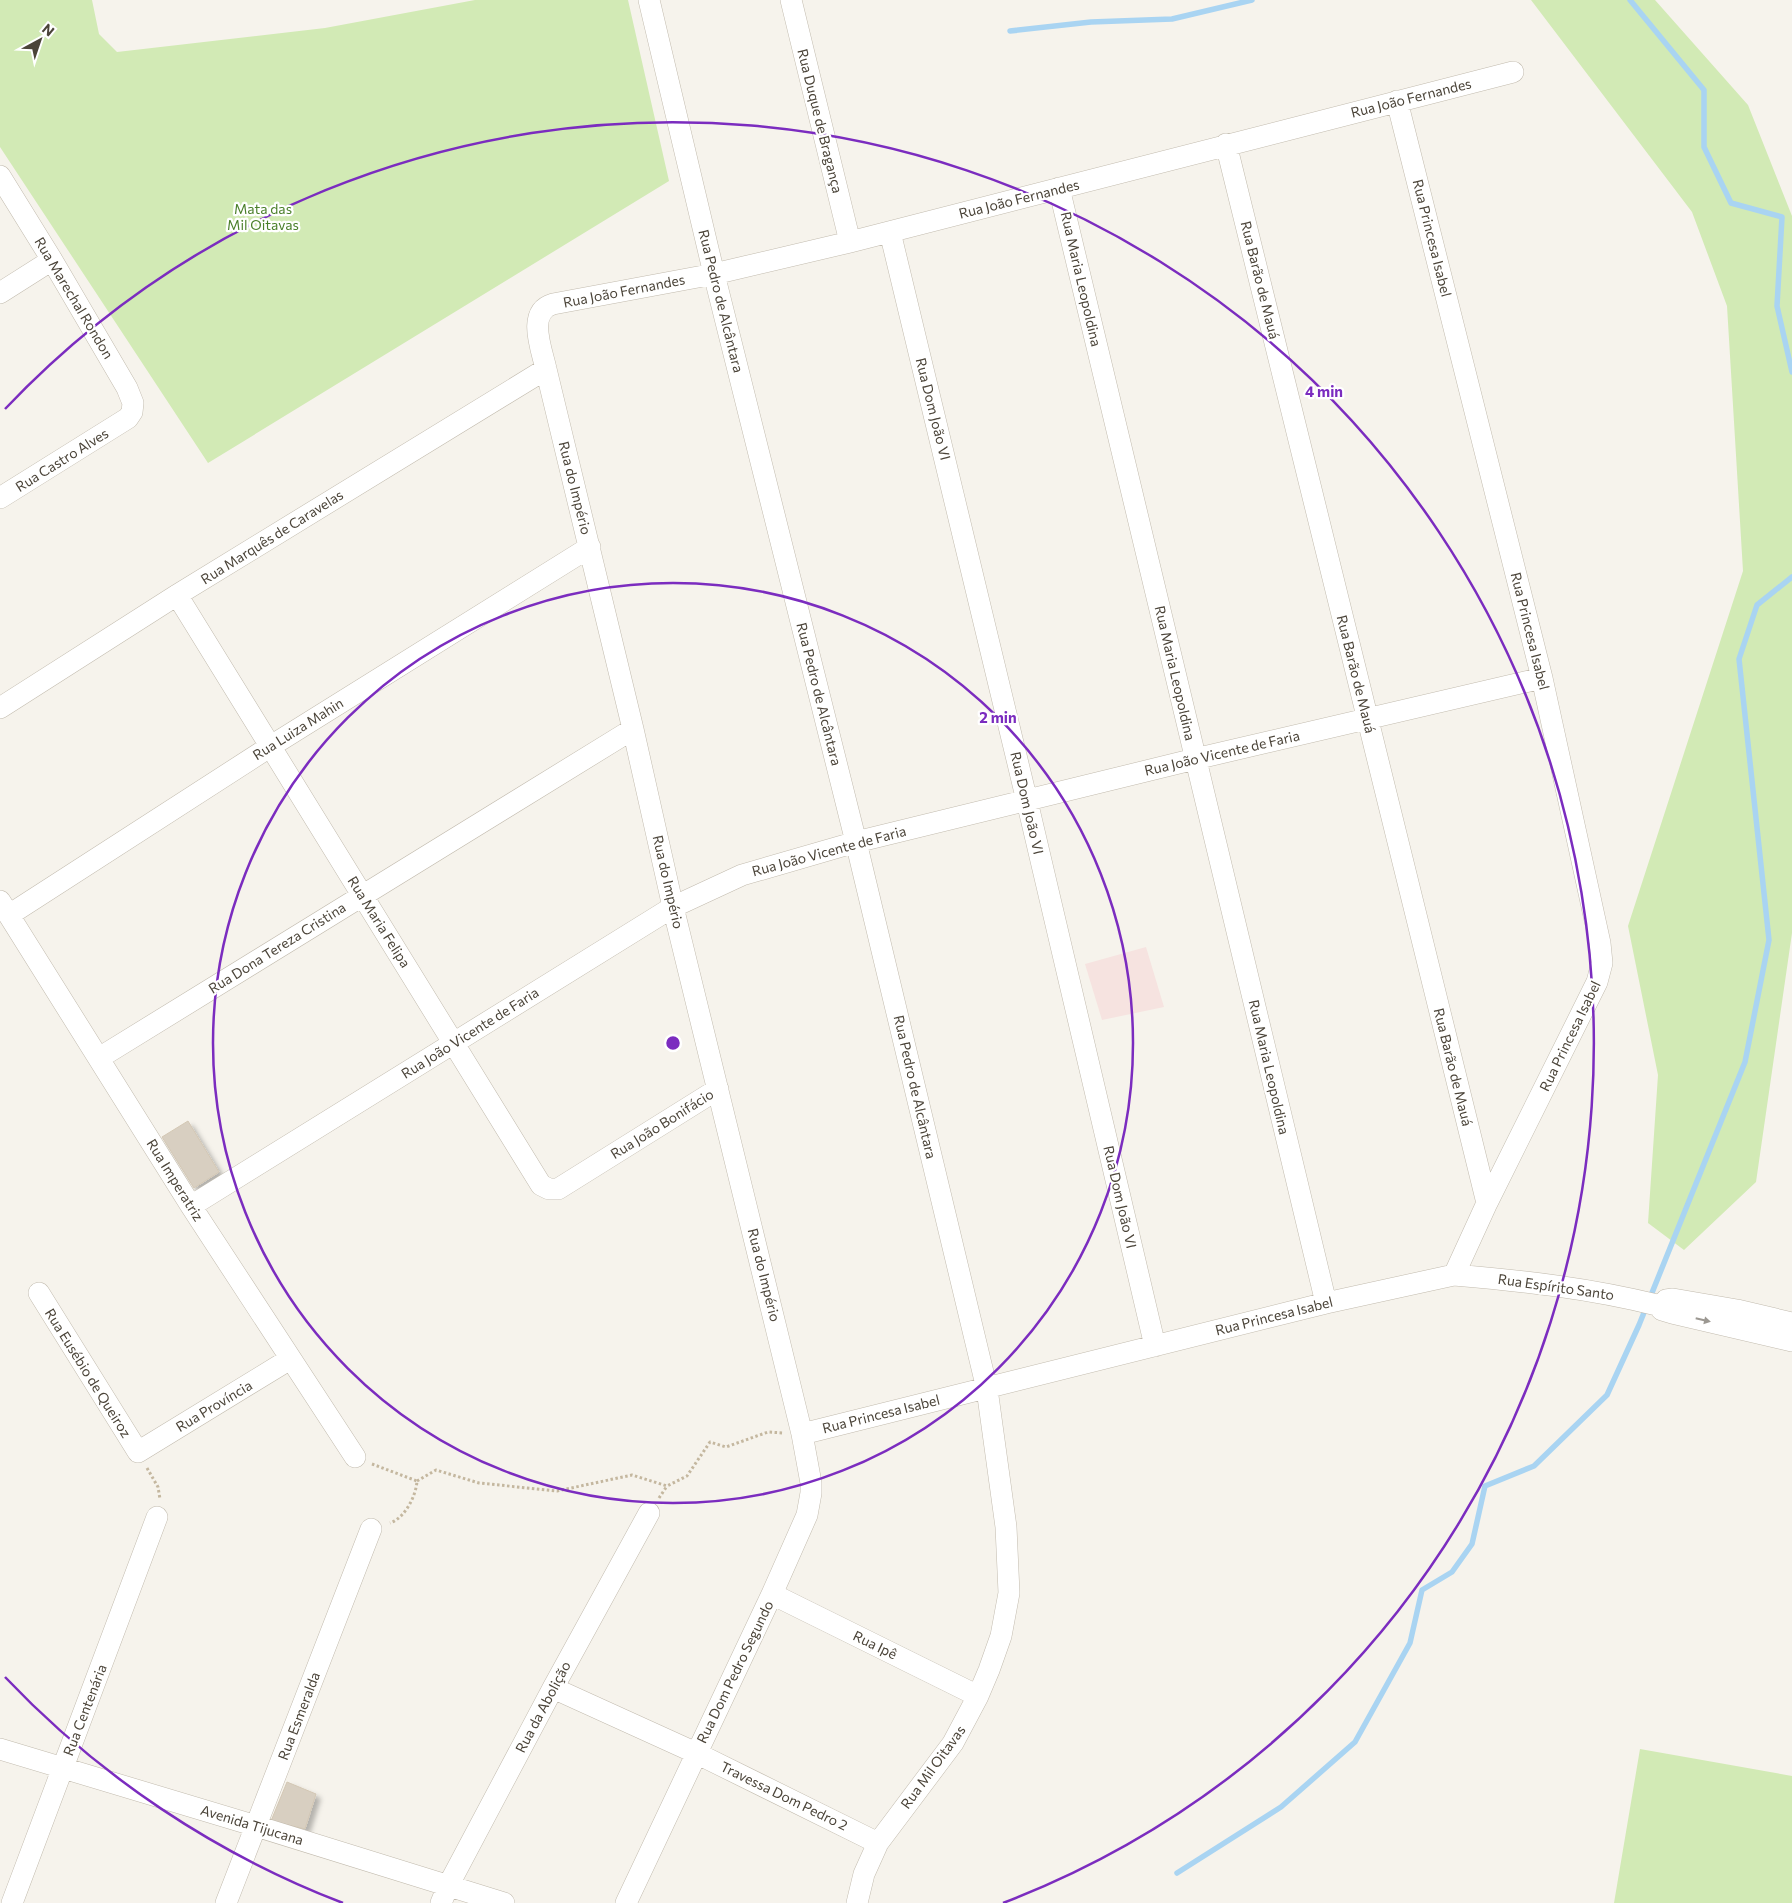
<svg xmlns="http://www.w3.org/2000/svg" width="1792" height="1903" viewBox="0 0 1792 1903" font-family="Commissioner,sans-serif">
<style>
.medical{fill:#f6e3e0}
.green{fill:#d2eab5}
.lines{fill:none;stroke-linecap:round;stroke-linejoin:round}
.stream{stroke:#a9d4f2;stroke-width:5.5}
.building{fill:#d8cfc1;stroke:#d3c7b4;filter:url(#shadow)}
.street-casing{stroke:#c2bbae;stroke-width:22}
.path{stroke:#c4b79f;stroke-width:3;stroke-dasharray:2.5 2.5;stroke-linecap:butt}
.street{stroke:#fff;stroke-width:21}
.oneway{fill:#9c9892}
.ring{fill:none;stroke:#7b2cbf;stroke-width:2.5}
.labels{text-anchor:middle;stroke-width:4.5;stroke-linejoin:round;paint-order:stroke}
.street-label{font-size:14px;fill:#4b4439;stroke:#fff}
.park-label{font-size:14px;fill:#4a7f2a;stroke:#fff}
.centre{fill:#7b2cbf;stroke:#fff;stroke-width:2.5}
.ring-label{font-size:15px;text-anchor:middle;font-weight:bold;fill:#7b2cbf;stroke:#fff;stroke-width:4.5;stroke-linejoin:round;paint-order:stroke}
</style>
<defs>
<filter id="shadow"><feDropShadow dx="4.5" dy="4.5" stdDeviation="2.5" flood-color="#0004"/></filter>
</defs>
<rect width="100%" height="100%" fill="#f6f3ec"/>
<path class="medical" d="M1146 947 1164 1007 1102 1020 1085 964Z"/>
<path class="green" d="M0 0H92L99 34 117 52 325 28 475 0H628L669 181 208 463 0 147Z
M1531 0H1655L1748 105 1792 216V933L1756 1182 1684 1250 1648 1223 1658 1075 1628 926 1743 571 1727 306 1692 212Z
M1640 1749 1792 1776V1903H1614Z"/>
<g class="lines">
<path class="stream" d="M1630 0 1704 90V147L1731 203 1782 217 1777 306 1792 372
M1010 31 1091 22 1172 19 1252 0
M1177 1873 1281 1807 1355 1742 1410 1643 1422 1590 1452 1572 1472 1544 1485 1486 1534 1466 1607 1395 1639 1325 1745 1062 1769 940 1739 659 1757 605 1792 577"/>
</g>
<path class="building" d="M188 1121 219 1172 194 1188 162 1137Z
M287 1782 316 1794 305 1829 271 1821Z"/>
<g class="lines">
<defs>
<path id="street" d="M649 0 714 274 856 842 987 1389 1006 1527 1009 1593 1001 1636 989 1670 978 1696 953 1743 878 1843 864 1874 857 1903
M791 0 850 242
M1226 144 1487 1203
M0 176 52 260 127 388 133 403 132 412 128 418 0 498
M1059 188 1326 1303
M890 232 1027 801 1155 1346
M0 293 52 260
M177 595 541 1185 549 1189H558L718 1089
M0 708 177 595 546 369
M0 901 191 1206 355 1457
M9 915 271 746 590 547
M99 1058 633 729
M191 1206 673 907 742 875 856 842 1195 759 1542 678
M1454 1275C1524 1281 1588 1288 1657 1305L1662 1310 1672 1313 1792 1341
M39 1293 138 1452 290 1359
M1666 1300 1673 1299 1737 1310 1792 1323
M802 1434 1326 1303 1454 1275 1487 1203 1597 982 1602 963 1600 943 1542 678 1397 101
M772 1594 978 1696
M553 1688 696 1753 878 1843
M0 1749 256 1826 504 1903
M12 1903 157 1517
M226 1903 371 1529
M441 1903 448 1886 553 1688 649 1513
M626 1903 772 1594 807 1515 811 1493V1483L802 1434 673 907 633 729 546 369C542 350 526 312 553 304L714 274 850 242 1513 72"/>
</defs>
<use href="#street" class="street-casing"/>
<path class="path" d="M372 1464 417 1481C416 1496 405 1518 390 1523
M147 1468 158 1487 160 1499
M417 1481 436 1470 479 1483 557 1491 632 1475 667 1486 687 1476 710 1442 726 1447 768 1432 783 1433
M659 1498 667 1486"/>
<use href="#street" class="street"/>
</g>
<defs><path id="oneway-solid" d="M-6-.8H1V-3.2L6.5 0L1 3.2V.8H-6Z" transform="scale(1.25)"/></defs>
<use class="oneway" href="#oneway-solid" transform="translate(1703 1320) rotate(13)"/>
<g class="ring">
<circle cx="673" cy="1043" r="460"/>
<path d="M343 1903A921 921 0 0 1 5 1677M5 409A921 921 0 1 1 1003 1903"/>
</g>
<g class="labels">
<g class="street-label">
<text transform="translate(1411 98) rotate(-14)" y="5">Rua João Fernandes</text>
<text transform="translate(820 121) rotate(76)" y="5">Rua Duque de Bragança</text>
<text transform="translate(1019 199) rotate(-14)" y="5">Rua João Fernandes</text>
<text transform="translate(1432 238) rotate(76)" y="5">Rua Princesa Isabel</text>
<text transform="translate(1081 279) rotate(77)" y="5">Rua Maria Leopoldina</text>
<text transform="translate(1260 280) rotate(76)" y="5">Rua Barão de Mauá</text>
<text transform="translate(624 291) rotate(-11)" y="5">Rua João Fernandes</text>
<text transform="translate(74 298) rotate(59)" y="5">Rua Marechal Rondon</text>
<text transform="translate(721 301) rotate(76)" y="5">Rua Pedro de Alcântara</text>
<text transform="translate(933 409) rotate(76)" y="5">Rua Dom João VI</text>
<text transform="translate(62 460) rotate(-32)" y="5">Rua Castro Alves</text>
<text transform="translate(575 488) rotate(76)" y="5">Rua do Império</text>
<text transform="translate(272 537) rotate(-32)" y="5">Rua Marquês de Caravelas</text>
<text transform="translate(1530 631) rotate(76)" y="5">Rua Princesa Isabel</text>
<text transform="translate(1175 673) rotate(77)" y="5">Rua Maria Leopoldina</text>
<text transform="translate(1356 674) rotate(76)" y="5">Rua Barão de Mauá</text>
<text transform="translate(819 694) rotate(76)" y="5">Rua Pedro de Alcântara</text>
<text transform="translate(298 729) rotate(-32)" y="5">Rua Luiza Mahin</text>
<text transform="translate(1222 753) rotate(-13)" y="5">Rua João Vicente de Faria</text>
<text transform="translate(1027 803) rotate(77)" y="5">Rua Dom João VI</text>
<text transform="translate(829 851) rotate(-15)" y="5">Rua João Vicente de Faria</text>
<text transform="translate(668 882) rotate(77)" y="5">Rua do Império</text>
<text transform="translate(379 922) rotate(58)" y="5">Rua Maria Felipa</text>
<text transform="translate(277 948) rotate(-32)" y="5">Rua Dona Tereza Cristina</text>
<text transform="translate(470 1033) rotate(-32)" y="5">Rua João Vicente de Faria</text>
<text transform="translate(1570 1036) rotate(-64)" y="5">Rua Princesa Isabel</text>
<text transform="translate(1269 1067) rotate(77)" y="5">Rua Maria Leopoldina</text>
<text transform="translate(1453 1067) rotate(76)" y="5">Rua Barão de Mauá</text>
<text transform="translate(915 1087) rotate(77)" y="5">Rua Pedro de Alcântara</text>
<text transform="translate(662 1124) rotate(-32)" y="5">Rua João Bonifácio</text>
<text transform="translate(175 1180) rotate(58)" y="5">Rua Imperatriz</text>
<text transform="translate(1120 1197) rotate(77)" y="5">Rua Dom João VI</text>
<text transform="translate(764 1275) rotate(76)" y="5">Rua do Império</text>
<text transform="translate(1556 1287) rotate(8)" y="5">Rua Espírito Santo</text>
<text transform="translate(1274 1316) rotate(-14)" y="5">Rua Princesa Isabel</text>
<text transform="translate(88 1373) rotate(58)" y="5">Rua Eusébio de Queiroz</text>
<text transform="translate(214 1406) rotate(-31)" y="5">Rua Província</text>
<text transform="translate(881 1414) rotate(-14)" y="5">Rua Princesa Isabel</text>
<text transform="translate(875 1645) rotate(26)" y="5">Rua Ipê</text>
<text transform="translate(735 1672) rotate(-64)" y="5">Rua Dom Pedro Segundo</text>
<text transform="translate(543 1707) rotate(-62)" y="5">Rua da Abolição</text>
<text transform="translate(85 1710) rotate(-69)" y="5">Rua Centenária</text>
<text transform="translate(299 1716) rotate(-69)" y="5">Rua Esmeralda</text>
<text transform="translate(933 1767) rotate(-54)" y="5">Rua Mil Oitavas</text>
<text transform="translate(784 1796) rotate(26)" y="5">Travessa Dom Pedro 2</text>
<text transform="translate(252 1825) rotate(17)" y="5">Avenida Tijucana</text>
</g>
<g class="park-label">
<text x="263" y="214">Mata das<tspan x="263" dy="16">Mil Oitavas</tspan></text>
</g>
</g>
<circle cx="673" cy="1043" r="8" class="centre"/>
<g class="ring-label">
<text x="1324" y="397">4 min</text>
<text x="998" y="723">2 min</text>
</g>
<g transform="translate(40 40) rotate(40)" stroke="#ffffff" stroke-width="4" paint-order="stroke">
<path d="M0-4L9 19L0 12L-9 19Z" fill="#4b4439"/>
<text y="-8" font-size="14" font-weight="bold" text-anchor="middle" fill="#4b4439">N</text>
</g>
</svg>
